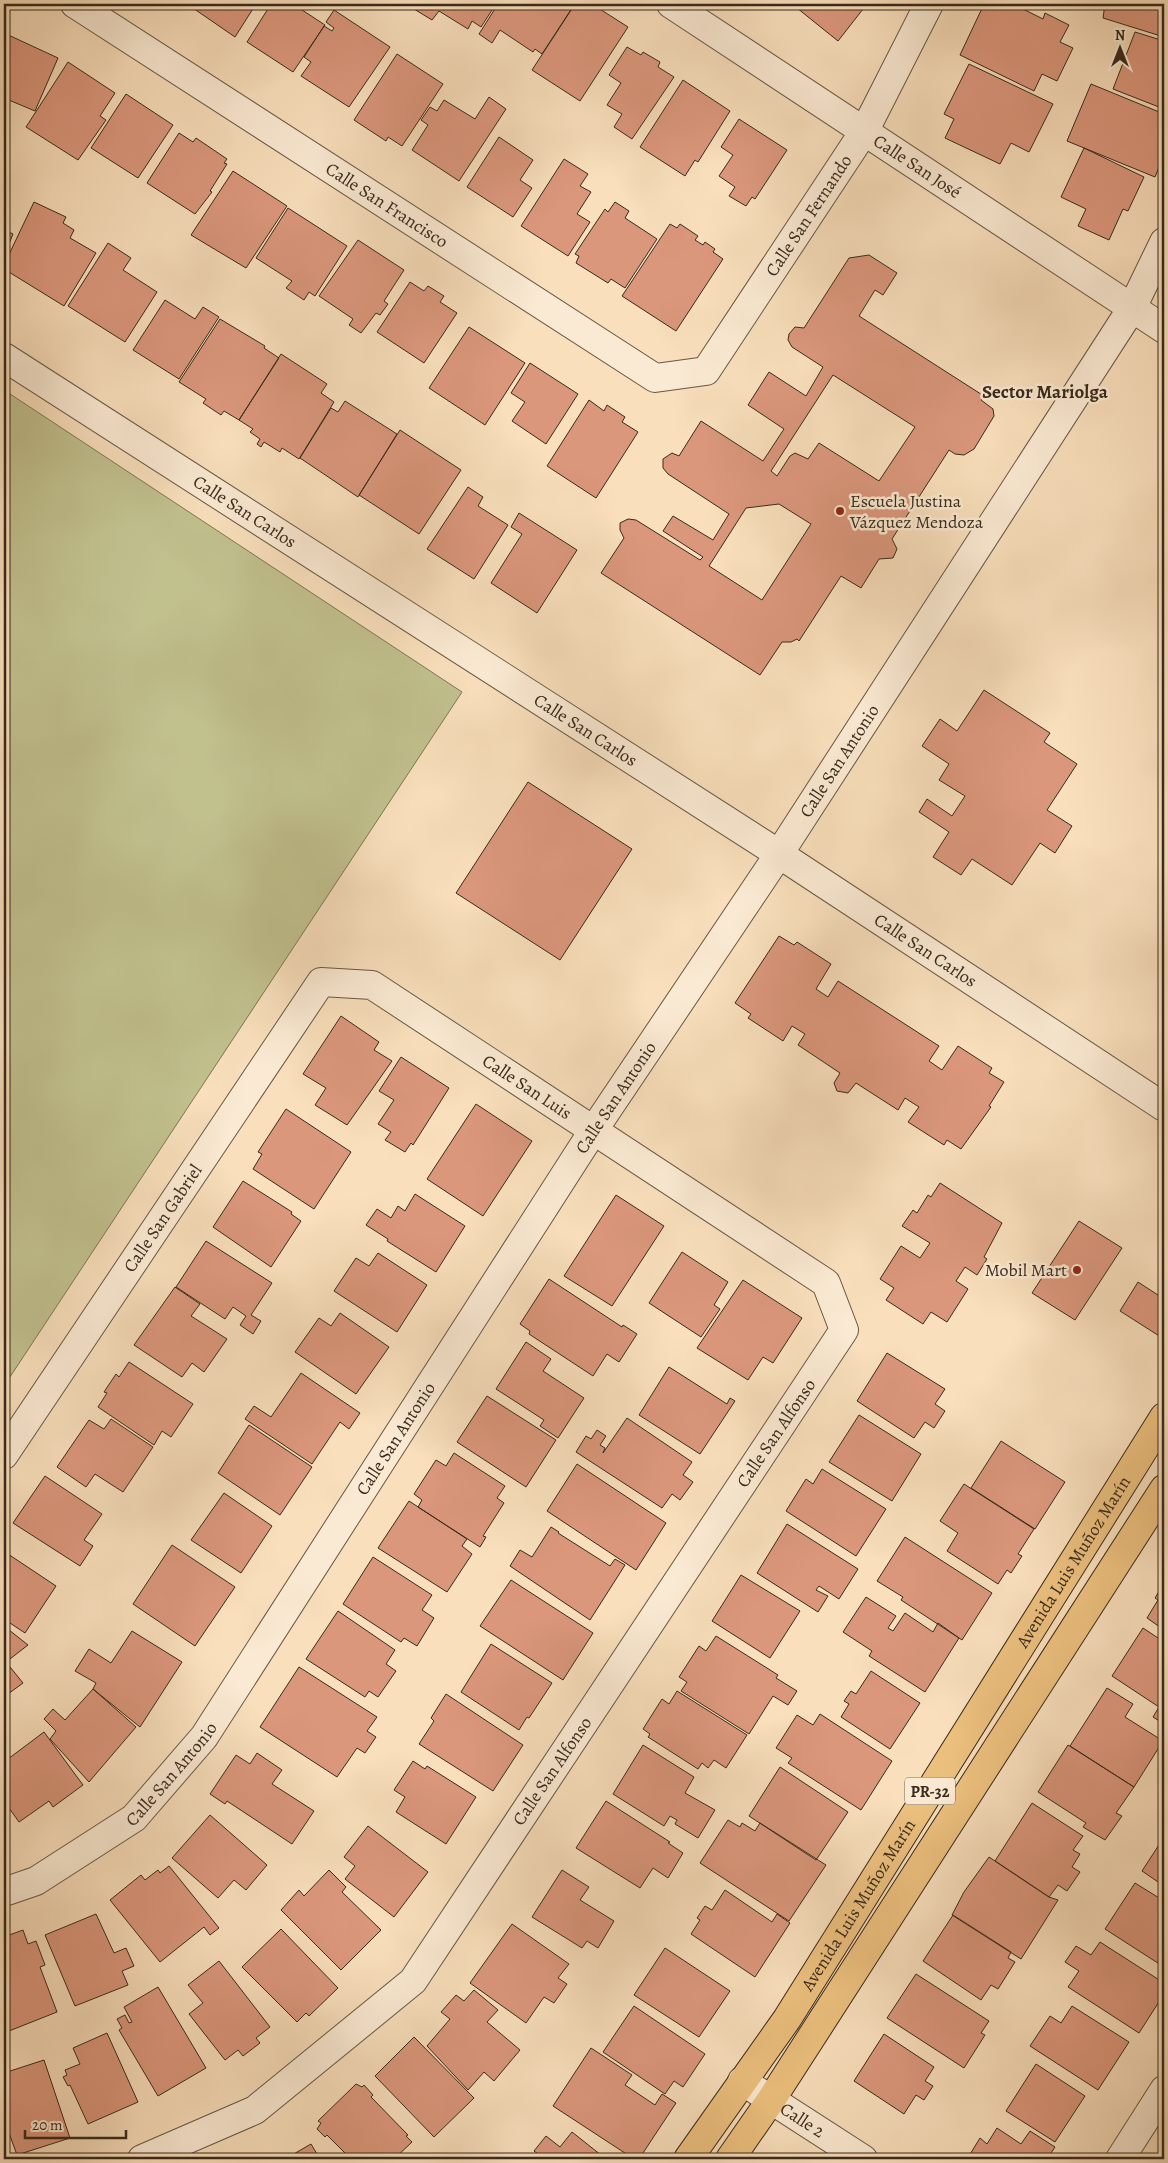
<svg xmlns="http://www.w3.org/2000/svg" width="1168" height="2163" viewBox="0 0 1168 2163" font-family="Alegreya,serif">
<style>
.green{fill:#c1c18e;stroke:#7c7655}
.building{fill:#db977c;stroke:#382a1c;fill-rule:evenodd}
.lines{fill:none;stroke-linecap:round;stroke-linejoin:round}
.minor-casing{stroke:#685744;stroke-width:30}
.primary-casing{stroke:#382a1c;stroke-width:30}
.minor{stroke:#fbead3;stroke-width:28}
.primary{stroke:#ecc07e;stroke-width:28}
.poi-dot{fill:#8f2418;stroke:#fbead3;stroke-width:2}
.labels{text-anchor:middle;stroke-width:5;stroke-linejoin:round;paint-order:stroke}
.shield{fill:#fbead3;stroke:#726453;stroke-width:1}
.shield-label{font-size:16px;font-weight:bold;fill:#382a1c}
.street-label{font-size:18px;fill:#382a1c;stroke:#fbead3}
.poi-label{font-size:18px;fill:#382a1c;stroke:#fbead3;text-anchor:start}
.neighbourhood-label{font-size:19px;font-weight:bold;fill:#382a1c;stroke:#fbead3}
</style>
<rect width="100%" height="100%" fill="#f9dfbc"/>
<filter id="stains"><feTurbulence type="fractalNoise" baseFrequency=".004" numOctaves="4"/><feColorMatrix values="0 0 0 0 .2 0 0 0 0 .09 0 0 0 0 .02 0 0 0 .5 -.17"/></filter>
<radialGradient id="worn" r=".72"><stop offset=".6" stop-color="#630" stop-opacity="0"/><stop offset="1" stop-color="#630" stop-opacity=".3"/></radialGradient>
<path class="green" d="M4 390 462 692 4 1386Z"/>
<path class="building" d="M191 4H256L235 37 190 6Z
M271 4H293L325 25 293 72 247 42Z
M417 4H496L481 27 472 21 468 29 439 11 432 20 414 9Z
M498 4H566L572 8 542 54 535 49 533 52 500 30 492 43 479 34Z
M575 4H592L628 27 580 101 532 70Z
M792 4H867L838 41Z
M984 4H1013L1043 19 1045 13 1069 25 1060 42 1073 48 1057 81 1042 74 1034 91 960 55Z
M1105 4H1164V37L1103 18Z
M334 10 390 47 349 107 301 76 311 62 304 57 324 26 332 31 334 28 326 22Z
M1135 32 1164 41V109L1113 89Z
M4 33 58 58 35 111 4 98Z
M627 47 641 55 643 52 660 62 658 67 674 77 632 139 614 127 622 114 607 105 621 83 609 75Z
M397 54 443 84 402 146 388 137 386 141 354 120Z
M68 62 115 93 100 116 106 120 78 160 26 127Z
M969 64 1053 104 1029 152 1011 143 1000 164 945 138 954 119 944 114Z
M683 80 730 111 698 162 695 160 685 176 640 147Z
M1091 84 1164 114V155L1155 177 1067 141Z
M126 94 173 125 138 178 91 148Z
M489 97 506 109 459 181 412 150 428 125 421 120 430 107 437 111 444 100 475 119Z
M739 119 787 150 755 199 752 197 746 206 729 196 735 187 719 176 733 155 721 147Z
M179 133 193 142 196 138 227 159 224 163 227 164 210 191 212 192 195 214 147 183Z
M499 137 533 160 520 180 532 188 513 217 467 187Z
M1084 148 1144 177 1128 211 1123 209 1109 240 1078 226 1086 209 1061 197Z
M564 159 588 174 580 186 591 192 577 214 590 222 568 256 521 226Z
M233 171 287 206 246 268 191 235Z
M34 202 66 217 63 223 74 230 70 238 96 253 64 306 4 269V265Z
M615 202 629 211 625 218 657 239 625 288 611 279 608 283 576 263 579 256 575 254 605 209 608 212Z
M288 208 347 246 315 296 309 292 304 300 286 288 292 281 256 258Z
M670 224 677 228 680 224 698 236 695 240 703 245 705 242 715 249 713 252 723 259 676 331 622 296Z
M4 230 13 234 4 256Z
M358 240 404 270 384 301 388 304 380 315 376 313 361 333 349 325 353 319 319 296Z
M108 243 131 258 123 270 157 292 125 342 68 306Z
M869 255 897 273 883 295 875 290 859 316 984 396 981 400 993 409 994 416 974 449 964 455 955 454 949 450 892 539 897 549 893 558 879 559 861 588 841 576 799 641 797 639 791 642H782L760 675 601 573 624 538 620 530V523L628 519 636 520 700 560 703 557 663 531 673 516 713 540 729 514 668 474 663 468V459L672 453 679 456 701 421 763 461 784 429 748 405 769 372 806 396 823 367 792 347 788 340 789 334 795 327 804 328 849 258ZM833 375 915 427 879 481 819 443 808 459 795 453 790 456 777 476 771 471ZM779 504 811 524 762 600 709 566 746 508Z
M410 282 424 291 428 286 444 296 440 302 457 313 424 363 377 332Z
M165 300 195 319 203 307 219 317 179 379 133 350Z
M220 319 265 346 264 348 279 358 239 420 224 411 221 415 203 403 206 399 179 382Z
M469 327 525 363 485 425 429 388Z
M281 354 327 384 321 393 334 402 299 459 282 448 280 452 264 442 261 447 257 444 260 439 250 432 253 429 239 420Z
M530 363 578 394 546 444 512 421 525 402 511 393Z
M589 400 604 411 607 405 625 417 622 422 638 432 596 498 547 466Z
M345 401 397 434 358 497 300 458 331 408 338 412Z
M400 430 461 470 419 534 359 495Z
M468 487 483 497 478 506 508 525 474 579 427 549Z
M519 513 577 550 537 613 491 583 522 534 511 527Z
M984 690 1050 733 1044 742 1077 764 1047 810 1072 826 1055 853 1040 843 1012 885 972 859 961 875 933 857 949 832 919 812 927 799 952 816 965 796 939 780 949 764 922 746 940 719 957 731Z
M528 782 632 849 560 960 456 893Z
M779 936 794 945 797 942 831 964 816 989 828 997 838 981 939 1046 929 1061 942 1070 958 1046 992 1068 989 1073 1004 1082 989 1106 991 1107 961 1149 947 1140 944 1145 908 1122 919 1107 905 1098 898 1110 856 1083 848 1093 837 1091 834 1083 840 1073 798 1045 805 1034 792 1026 783 1041 748 1018 751 1014 735 1003Z
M341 1016 379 1042 374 1050 392 1061 347 1125 315 1105 326 1088 303 1074Z
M401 1057 449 1088 413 1145 411 1143 405 1152 385 1140 391 1132 378 1124 394 1100 379 1091Z
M476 1104 532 1141 483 1216 427 1179Z
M286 1109 351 1152 314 1209 253 1169 262 1154 258 1152Z
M243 1181 292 1212 291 1214 301 1221 271 1267 213 1227Z
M940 1183 1002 1223 984 1257 987 1259 977 1275 965 1267 956 1281 968 1289 947 1322 931 1312 923 1324 886 1300 894 1288 880 1279 901 1246 920 1258 930 1243 902 1226 913 1210 917 1213 928 1195 931 1197Z
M415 1194 465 1226 436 1272 387 1241 388 1239 366 1225 377 1209 391 1218 398 1206 405 1211Z
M616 1195 664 1226 612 1306 564 1276Z
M1079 1221 1122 1248 1075 1320 1032 1293Z
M206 1241 272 1283 251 1315 261 1321 253 1334 240 1325 246 1316 233 1307 225 1319 176 1287Z
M682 1252 728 1282 714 1305 720 1309 701 1337 649 1303Z
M378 1253 427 1285 397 1332 334 1291 356 1258 369 1266Z
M549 1279 622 1327 623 1325 637 1334 619 1362 607 1354 593 1376 529 1334 530 1331 520 1324Z
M743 1280 802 1318 773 1363 763 1357 748 1380 697 1348Z
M1138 1282 1164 1299V1339L1120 1311Z
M175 1287 200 1304 191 1316 227 1339 204 1372 192 1363 182 1377 134 1345Z
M340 1313 389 1347 356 1394 295 1352 319 1318 331 1326Z
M526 1342 551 1359 543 1371 584 1398 558 1438 540 1426 544 1420 496 1389Z
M887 1353 945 1389 935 1404 945 1411 934 1428 925 1422 914 1438 857 1401Z
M129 1362 193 1404 171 1437 162 1431 154 1445 98 1407 107 1393 104 1392 116 1374 119 1377Z
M669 1367 727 1404 730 1398 735 1401 700 1454 639 1415Z
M301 1373 360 1413 349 1429 340 1422 312 1464 245 1419 254 1406 271 1417Z
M487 1396 556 1440 526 1487 457 1442Z
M859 1415 921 1454 892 1501 829 1462Z
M627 1418 692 1462 683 1475 693 1482 680 1500 672 1494 662 1508 576 1452 586 1436 591 1439 597 1430 606 1436 600 1445 605 1448 603 1453Z
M111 1419 153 1447 123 1492 95 1474 86 1487 57 1467 89 1420 104 1429Z
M249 1425 312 1467 280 1515 218 1473Z
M1001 1441 1065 1482 1035 1529 971 1488Z
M454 1453 505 1486 497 1498 504 1503 483 1536 486 1537 480 1547 418 1507 422 1500 414 1494 436 1460 446 1466Z
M577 1464 666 1523 636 1570 547 1511Z
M822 1469 886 1509 856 1556 786 1511 806 1479 813 1484Z
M45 1476 102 1514 84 1540 93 1546 80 1566 13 1523Z
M964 1484 1034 1529 1018 1554 1022 1556 1011 1573 1007 1570 998 1584 947 1551 958 1533 940 1521Z
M224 1493 272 1526 241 1573 191 1540Z
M409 1501 467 1539 462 1546 472 1554 447 1592 378 1548Z
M787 1524 858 1569 839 1599 819 1586 816 1590 828 1596 818 1612 757 1573Z
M551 1527 559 1532 558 1533 610 1566 615 1559 625 1565 590 1620 510 1566 520 1550 532 1557Z
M905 1537 992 1593 962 1640 901 1600 903 1597 877 1581Z
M172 1545 235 1587 195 1646 133 1604Z
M8 1554 56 1586 25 1633 4 1619V1560Z
M373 1557 432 1595 422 1610 434 1618 417 1646 404 1638 401 1642 343 1604Z
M741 1575 800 1611 770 1658 712 1621Z
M511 1580 593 1633 563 1680 480 1626Z
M1164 1583V1630L1147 1618 1158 1600 1155 1598Z
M866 1597 896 1616 888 1628 893 1631 905 1613 933 1632 938 1623 959 1638 925 1692 869 1656 872 1651 843 1632Z
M338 1611 395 1650 386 1664 396 1671 378 1697 369 1691 365 1697 306 1659Z
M4 1626 28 1645 6 1662 23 1683 4 1697Z
M1143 1628 1164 1642V1724L1153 1717 1159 1707 1112 1676Z
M132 1631 182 1662 140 1727 93 1689 96 1683 75 1671 89 1649 111 1663Z
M716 1636 778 1675 776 1678 797 1691 788 1705 773 1696 749 1734 681 1691 687 1682 679 1677 699 1646 706 1651Z
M491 1644 552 1683 529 1718 527 1717 519 1730 461 1692Z
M299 1667 377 1717 367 1731 376 1737 365 1753 357 1748 337 1777 260 1727Z
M871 1671 920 1703 890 1749 841 1717 849 1704 844 1701 851 1691 856 1694Z
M1107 1688 1133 1704 1125 1717 1163 1741 1134 1787 1070 1746Z
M93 1689 136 1727 89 1782 50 1739 56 1731 44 1719 53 1709 65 1720Z
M677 1691 747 1735 726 1768 714 1760 708 1768 702 1763 698 1769 648 1737 650 1734 643 1729 662 1699 669 1704Z
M446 1694 523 1745 493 1791 419 1744 434 1721 431 1718Z
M820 1714 892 1761 861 1810 788 1763 792 1758 776 1748 797 1715 813 1725Z
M44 1732 83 1785 53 1807 49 1801 19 1822 4 1801V1762Z
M643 1745 694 1777 685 1793 715 1810 698 1838 675 1824 677 1820 670 1816 664 1826 613 1794Z
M1068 1745 1134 1787 1116 1813 1122 1816 1105 1840 1083 1827 1086 1823 1038 1792Z
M257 1753 282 1770 272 1784 314 1811 292 1844 227 1801 225 1804 210 1794 236 1755 250 1764Z
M413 1761 425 1769 427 1766 476 1797 446 1844 396 1812 405 1797 394 1790Z
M780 1767 848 1812 816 1860 749 1816Z
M606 1801 670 1842 668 1843 683 1853 668 1878 653 1868 640 1888 576 1848Z
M1032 1803 1083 1836 1073 1850 1080 1854 1072 1867 1080 1872 1067 1891 1058 1885 1049 1897 995 1861Z
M210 1815 267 1865 246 1890 234 1880 218 1898 172 1858Z
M728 1820 740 1827 742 1823 755 1831 760 1823 826 1865 789 1921 700 1863Z
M368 1826 428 1872 394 1917 345 1879 355 1866 344 1857Z
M1164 1837V1886L1142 1871Z
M989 1857 1049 1897 1058 1900 1021 1959 952 1915 964 1892Z
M169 1866 219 1928 210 1935 204 1927 160 1962 110 1900 141 1875 145 1880 158 1870 160 1873Z
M329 1870 346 1887 342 1892 381 1930 341 1970 281 1910 299 1890 304 1896Z
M562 1870 589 1887 580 1900 614 1921 598 1948 587 1941 582 1948 532 1917Z
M1135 1883 1164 1901V1967L1105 1929Z
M725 1890 772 1922 777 1914 790 1923 755 1977 691 1934 700 1920 697 1918 705 1906 712 1910Z
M96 1914 114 1953 126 1948 134 1966 122 1971 128 1985 75 2006 45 1935Z
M953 1915 1011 1952 1008 1958 1015 1962 998 1989 991 1985 981 2000 923 1961Z
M512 1924 569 1964 558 1978 567 1984 554 2003 544 1997 526 2023 470 1983Z
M281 1929 338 1988 309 2016 306 2013 297 2022 242 1967Z
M23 1930 28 1944 36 1941 45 1965 40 1967 57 2012 4 2033V1937Z
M1100 1942 1164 1983V1994L1139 2033 1068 1987 1079 1971 1065 1962 1076 1946 1091 1955Z
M665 1948 730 1991 699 2037 634 1995Z
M219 1961 270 2027 256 2038 260 2043 243 2056 238 2050 225 2060 189 2014 203 2003 188 1985Z
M916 1974 989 2021 981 2033 985 2035 964 2068 887 2018Z
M158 1987 206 2068 158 2096 119 2030 122 2028 117 2019 125 2015 129 2023 132 2022 124 2007Z
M474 1990 498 2010 487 2022 520 2050 494 2081 484 2072 468 2090 427 2046 450 2019 441 2012 456 1995 464 2001Z
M634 2006 705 2054 683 2087 674 2081 665 2094 603 2052Z
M1072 2006 1129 2042 1098 2090 1030 2046 1050 2016 1061 2023Z
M107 2033 138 2102 88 2124 70 2085 68 2086 63 2077 67 2075 65 2070 80 2064 73 2048Z
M884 2034 934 2067 925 2081 933 2086 924 2100 916 2095 904 2114 854 2081Z
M414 2037 474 2098 434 2137 375 2076Z
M591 2048 632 2075 625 2085 655 2105 662 2094 676 2103 639 2159H634L553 2106Z
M44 2060 70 2138 17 2155 4 2119V2073Z
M1036 2064 1085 2096 1055 2142 1006 2111Z
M356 2084 362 2087 364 2085 373 2095 371 2097 408 2135 406 2136 412 2142 394 2159H351L327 2135 325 2137 317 2129 321 2123 318 2121Z
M997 2128 1021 2144 1030 2131 1055 2147 1047 2159H973L969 2156 980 2138 987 2144Z
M572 2132 606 2159H545L534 2151 546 2136 560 2147Z
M311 2144 320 2159H285Z"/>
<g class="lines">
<defs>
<g id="minor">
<path id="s1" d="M75 4 655 378 706 371 865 130 929 4"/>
<path id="s2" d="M671 4 1164 329"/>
<path id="s3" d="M4 357 779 854 1164 1107"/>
<path id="s4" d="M4 1455 321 982 372 985 826 1283 844 1330 413 1981 255 2110 142 2159"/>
<path id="s5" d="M4 1892 36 1881 134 1818 204 1737 593 1131 779 854 1132 308 1164 242"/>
<path id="s6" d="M742 2081 863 2159"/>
<path d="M1120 2159 1164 2090"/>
</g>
<g id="primary">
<path id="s7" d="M688 2159 787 2019 1164 1417"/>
<path d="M730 2159 771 2100 1164 1489"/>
</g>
</defs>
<use href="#minor" class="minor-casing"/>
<use href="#primary" class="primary-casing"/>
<use href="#minor" class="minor"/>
<use href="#primary" class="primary"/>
</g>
<g class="poi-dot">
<circle cx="840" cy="511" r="5"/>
<circle cx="1077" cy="1270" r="5"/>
</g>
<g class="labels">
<rect class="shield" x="905" y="1777.5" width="50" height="27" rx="4"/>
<g class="shield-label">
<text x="930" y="1797">PR-32</text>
</g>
<g class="street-label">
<text dy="6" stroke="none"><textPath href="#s2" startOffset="295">Calle San José</textPath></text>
<text dy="6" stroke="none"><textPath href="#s1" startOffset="371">Calle San Francisco</textPath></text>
<text dy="6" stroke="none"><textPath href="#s1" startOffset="928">Calle San Fernando</textPath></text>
<text dy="6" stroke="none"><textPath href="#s3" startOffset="286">Calle San Carlos</textPath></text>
<text dy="6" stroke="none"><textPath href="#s3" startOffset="691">Calle San Carlos</textPath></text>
<text dy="6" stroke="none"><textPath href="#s5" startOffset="1422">Calle San Antonio</textPath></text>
<text dy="6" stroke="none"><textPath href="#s3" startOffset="1096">Calle San Carlos</textPath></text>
<text dy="6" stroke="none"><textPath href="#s4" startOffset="806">Calle San Luis</textPath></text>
<text dy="6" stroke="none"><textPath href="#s5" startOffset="1018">Calle San Antonio</textPath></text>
<text dy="6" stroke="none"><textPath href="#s4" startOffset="285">Calle San Gabriel</textPath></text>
<text transform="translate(776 1433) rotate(-56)" y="6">Calle San Alfonso</text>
<text dy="6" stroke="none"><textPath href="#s5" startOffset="612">Calle San Antonio</textPath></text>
<text dy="6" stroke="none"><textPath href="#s7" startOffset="711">Avenida Luis Muñoz Marín</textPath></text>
<text transform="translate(552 1771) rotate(-56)" y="6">Calle San Alfonso</text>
<text dy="6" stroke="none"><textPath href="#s5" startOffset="208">Calle San Antonio</textPath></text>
<text dy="6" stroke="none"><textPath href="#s7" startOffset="306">Avenida Luis Muñoz Marín</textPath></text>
<text dy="6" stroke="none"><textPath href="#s6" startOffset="72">Calle 2</textPath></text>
</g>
<g class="poi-label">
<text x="850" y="507">Escuela Justina<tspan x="850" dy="21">Vázquez Mendoza</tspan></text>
<text x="1067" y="1276" text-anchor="end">Mobil Mart</text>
</g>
<g class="neighbourhood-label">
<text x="1045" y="398">Sector Mariolga</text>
</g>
</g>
<rect width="1168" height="2163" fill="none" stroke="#f9dfbc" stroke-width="20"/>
<rect x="5" y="5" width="1158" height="2153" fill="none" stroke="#382a1c" stroke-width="2.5"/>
<rect x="10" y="10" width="1148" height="2143" fill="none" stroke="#382a1c"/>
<g transform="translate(1120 48)" stroke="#fbead3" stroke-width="4" paint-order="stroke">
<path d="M0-4L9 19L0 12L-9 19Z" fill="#382a1c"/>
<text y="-8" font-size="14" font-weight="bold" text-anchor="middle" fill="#382a1c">N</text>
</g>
<path d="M25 2130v8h101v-8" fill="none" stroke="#382a1c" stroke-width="2.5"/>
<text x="32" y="2130" font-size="15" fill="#382a1c" stroke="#fbead3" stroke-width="4" paint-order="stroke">20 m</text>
<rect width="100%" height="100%" filter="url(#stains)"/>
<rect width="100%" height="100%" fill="url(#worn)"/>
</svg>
